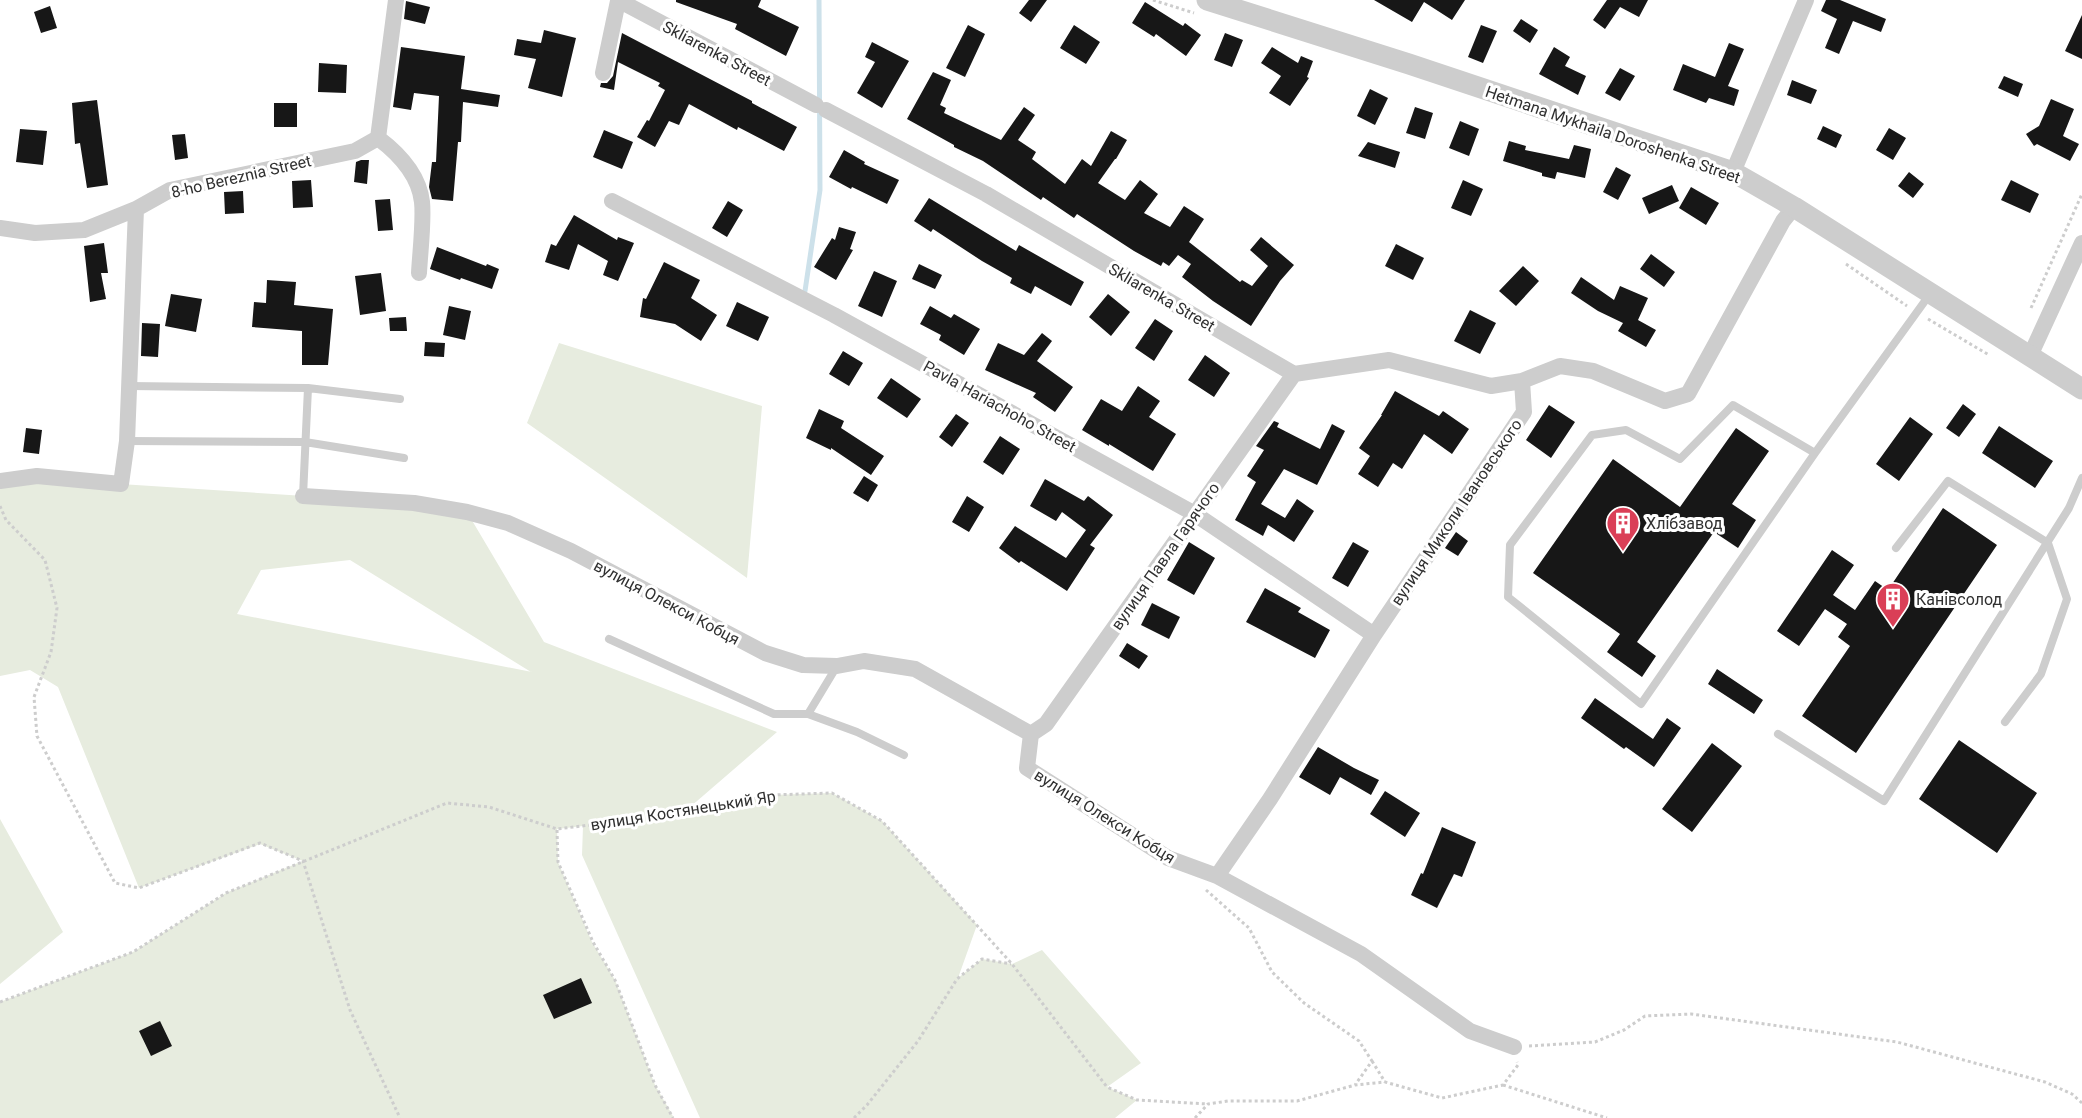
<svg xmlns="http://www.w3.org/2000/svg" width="2082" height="1118" viewBox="0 0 2082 1118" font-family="Roboto,sans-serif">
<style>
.green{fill:#e7ecdf;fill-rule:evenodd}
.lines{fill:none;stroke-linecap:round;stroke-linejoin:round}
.stream{stroke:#cde1ea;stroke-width:5}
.building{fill:#171717}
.path{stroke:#cdcdcd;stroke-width:3;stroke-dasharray:3 3;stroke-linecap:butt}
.service{stroke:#cdcdcd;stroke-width:8}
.minor{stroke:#cdcdcd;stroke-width:16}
.tertiary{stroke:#cdcdcd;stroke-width:21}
.labels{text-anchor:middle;stroke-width:6;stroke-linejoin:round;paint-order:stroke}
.street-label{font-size:16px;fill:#303030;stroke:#fff}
.poi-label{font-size:16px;fill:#303030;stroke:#fff;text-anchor:start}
</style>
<rect width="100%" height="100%" fill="#fff"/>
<path class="green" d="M559 343 762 406 747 578 527 423Z
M0 481 105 483 414 503 467 512 544 642 777 732 682 814 771 795 832 793 882 821 977 925 958 978 982 959 1012 964 1042 950 1141 1063 1107 1087 1137 1100 1115 1118H700L582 855 583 826 557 829 558 862 592 942 615 980 655 1085 674 1118H0V1002L133 952 226 893 303 861 260 844 139 888 58 687 30 670 0 676ZM350 560 531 672H532L237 614 261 570Z
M0 819 63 932 0 984Z"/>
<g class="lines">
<path class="stream" d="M805 291 820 190 819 0"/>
</g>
<path class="building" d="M676 0H761L758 7 799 27 786 56 735 29 737 24 676 2Z
M1029 0H1047L1031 22 1019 13Z
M1374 0H1465L1452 20 1424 2 1412 22Z
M1607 0H1648L1639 17 1620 7 1605 29 1593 20Z
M1826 0H1840L1886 19 1881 32 1853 21 1839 54 1825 48 1837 19 1821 11Z
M406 1 430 7 425 24 404 19Z
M1145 2 1183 26 1185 23 1201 35 1186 56 1156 34 1154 37 1132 23Z
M50 6 57 28 41 33 34 12Z
M2082 15V59L2065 51Z
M1521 19 1538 30 1530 43 1513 31Z
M968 25 985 34 965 77 946 68Z
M1074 25 1100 42 1086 64 1060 48Z
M1481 25 1497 31 1483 63 1468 57Z
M544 30 576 38 562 97 528 88 536 59 514 55 517 39 541 43Z
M622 33 752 101V103L797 127 784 151 738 127 737 130 689 104 679 125 669 121 655 147 637 137 647 120 649 121 665 90 658 86 660 83 618 62 614 90 600 87 601 83H607L613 76Z
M1225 33 1243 40 1232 67 1214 60Z
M872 42 909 61 882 108 857 93 875 62 865 57Z
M1729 43 1744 49 1728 86 1739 90 1734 106 1709 98 1706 103 1673 90 1683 64 1715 77Z
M401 47 465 56 461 89 500 95 498 107 463 102 461 142H458L453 201 432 199 429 187 432 162H436L439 96 414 93 411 110 393 107Z
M1272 47 1298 63 1301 56 1313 61 1307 77 1309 78 1290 106 1269 93 1281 76 1261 63Z
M1554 47 1570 57 1565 66 1586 76 1578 95 1539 74Z
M319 63 347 65 346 93 318 92Z
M1620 68 1635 76 1620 101 1605 93Z
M933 72 951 80 940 105 946 108 944 113 1001 140 1024 107 1035 115 1018 140 1036 152 1032 159 1065 184 1082 159 1091 166 1111 131 1127 140 1116 159H1115L1098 183 1125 200 1140 180 1158 194 1144 213 1170 227 1184 206 1204 219 1189 242 1240 282 1242 280 1252 286 1268 266 1250 250 1261 237 1294 265 1280 281 1251 326 1213 301 1182 277 1191 264 1178 255 1169 266 1163 262 1161 266 1134 251 1077 214 1074 218 1043 197 1041 200 983 161 954 147V145L907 119Z
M2004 76 2023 84 2018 97 1998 88Z
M1792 80 1817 90 1811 104 1787 95Z
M1370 89 1388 98 1375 125 1357 116Z
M2051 99 2074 109 2063 136 2079 144 2070 161 2037 144 2034 146 2026 134 2039 126Z
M97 100 108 185 87 188 80 143 75 144 72 103Z
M274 103H297V127H274Z
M1415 107 1433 113 1425 139 1406 133Z
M1460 121 1479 129 1469 156 1449 148Z
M1823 126 1842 135 1836 148 1817 139Z
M1889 128 1906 138 1893 160 1876 150Z
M20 129 47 131 43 165 16 162Z
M604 130 633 142 622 169 593 157Z
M185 134 188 158 175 160 172 135Z
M1509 141 1526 146 1525 150 1569 159 1574 145 1591 149 1585 178 1557 172 1555 179 1542 176V173L1503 161Z
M1368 142 1400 152 1395 168 1358 156Z
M844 150 865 162 864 164 899 180 887 204 852 187 851 189 829 177Z
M361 160H369L367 184 354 182 356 162Z
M1616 167 1631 175 1618 200 1603 192Z
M1909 172 1924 184 1913 198 1898 186Z
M311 180 313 207 293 208 292 181Z
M1463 180 1483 189 1471 216 1451 208Z
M2011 180 2039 194 2030 213 2001 200Z
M1672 185 1679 201 1649 214 1642 198Z
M1691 187 1719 203 1706 225 1679 208Z
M243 191 244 213 225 214 224 192Z
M929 198 1016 251 1019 245 1084 282 1071 306 1035 286 1031 294 1010 283 1012 278 982 261 933 229 931 232 914 221Z
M390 199 393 230 378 231 375 200Z
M728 201 743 210 727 237 712 228Z
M574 215 617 240 618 237 634 243 618 281 603 275 608 261 578 244 569 270 545 262 551 244 556 246Z
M839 227 856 232 850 249 853 250 836 280 814 267 832 238 835 240Z
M104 243 108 273H101L106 299 90 302 84 246Z
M1396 244 1424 258 1413 280 1385 266Z
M437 247 486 266 487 264 499 269 492 289 461 278 460 280 430 269Z
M1651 254 1675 272 1664 287 1640 269Z
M664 262 700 280 691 298 717 315 701 341 675 324 640 317 643 298 646 299Z
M919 264 942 275 935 289 912 279Z
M1523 266 1539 281 1516 306 1499 291Z
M874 271 897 281 882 317 858 306Z
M381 273 386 311 360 315 355 276Z
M1581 277 1614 300 1620 286 1648 298 1638 320 1656 330 1646 347 1618 331 1623 323 1598 311 1571 293Z
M267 280 296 282 294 305 333 309 328 365H302V331L252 327 254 302 266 303Z
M171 294 202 299 196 332 165 326Z
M1108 294 1130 312 1111 336 1089 317Z
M737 302 769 317 758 341 726 326Z
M449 306 471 311 465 340 443 335Z
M930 306 951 318 954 314 980 329 964 355 939 340 941 335 920 324Z
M1470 310 1496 323 1480 354 1454 341Z
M406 317 407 331H390L389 318Z
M1155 319 1173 331 1154 361 1135 348Z
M142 323 160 324 158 357 141 356Z
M1042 333 1052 341 1037 361 1073 387 1055 412 1033 397 1036 393 985 370 998 343 1024 355Z
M425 342 445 343 444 357 424 356Z
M843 351 863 363 849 386 829 374Z
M1205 355 1230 373 1214 397 1188 380Z
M891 378 921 399 907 418 877 398Z
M1138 386 1160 401 1149 417 1176 434 1153 471 1109 444V446L1082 430 1101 399 1122 411Z
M1395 391 1439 416 1443 411 1469 429 1452 454 1424 434 1402 469 1393 463 1378 487 1358 474 1370 456 1359 448 1382 415H1381Z
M1963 404 1976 414 1959 437 1946 428Z
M1549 405 1575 422 1551 458 1526 440Z
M819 409 844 421 841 428 884 456 871 475 831 448V450L806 438Z
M956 414 969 423 952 447 939 437Z
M1910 417 1933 434 1899 481 1876 464Z
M1274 421 1279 423 1277 427 1320 449 1332 424 1345 431 1317 485 1284 469 1261 504 1285 518 1297 499 1314 511 1294 542 1268 525 1263 536 1235 520 1256 482 1247 476 1264 450 1256 446Z
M1999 426 2053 461 2035 488 1982 453Z
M26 428 42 430 39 454 23 452Z
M1736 428 1769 451 1732 504 1756 520 1738 548 1714 532 1637 642 1656 656 1642 677 1607 652 1620 634 1533 573 1613 459 1680 507Z
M1000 436 1020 449 1003 475 983 462Z
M864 476 878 485 868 502 853 493Z
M1045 479 1084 501 1088 496 1113 515 1090 545 1095 548 1067 591 1021 561 1019 563 999 548 1015 526 1066 558 1086 530 1062 512 1056 521 1030 506Z
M967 496 984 507 969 532 952 522Z
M1943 508 1997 545 1856 753 1802 716 1850 646 1838 637 1847 624 1825 609 1799 646 1777 631 1832 550 1854 565 1833 595 1855 610 1875 581 1888 590Z
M1456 532 1468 541 1458 556 1445 548Z
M1189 542 1215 558 1194 595 1167 580Z
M1353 542 1369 551 1348 587 1332 578Z
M1265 588 1301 608 1298 612 1330 630 1315 658 1246 622Z
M1152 603 1180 617 1169 639 1141 625Z
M1127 643 1148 656 1139 669 1119 656Z
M1717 669 1763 700 1754 714 1708 684Z
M1595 698 1653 739 1667 718 1681 728 1654 767 1626 747 1624 749 1581 718Z
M1959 740 2037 793 1997 853 1919 799Z
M1712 743 1742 766 1692 832 1662 809Z
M1318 747 1354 768 1379 780 1371 795 1340 777 1330 795 1299 777Z
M1385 791 1420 813 1405 837 1370 814Z
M1442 827 1476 842 1462 877 1454 874 1437 908 1411 895 1421 873 1423 874Z
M581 978 592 1003 554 1019 543 995Z
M160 1021 172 1046 151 1056 139 1031Z"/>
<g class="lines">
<path class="path" d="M1153 0 1194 13
M1846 264 1907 306
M2031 308 2082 194
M1928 319 1989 355
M0 506 6 520 45 560 57 608 51 652 34 697 37 736 115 883 139 888 260 843 303 861 350 1010 400 1118
M557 830 558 862 593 942 615 980 655 1085 673 1118
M1206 890 1249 928 1272 972 1304 1003 1359 1041 1372 1061 1355 1085
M0 1002 133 952 226 893 447 803 489 807 557 829 681 814 771 795 832 793 882 821 1012 964 1107 1087 1137 1100 1208 1104
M1529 1046 1595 1042 1624 1030 1645 1016 1691 1014 1897 1042 2045 1082 2072 1094 2082 1103
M1372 1061 1385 1082
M1503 1085 1607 1118
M854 1118 867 1105 918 1041 957 979 982 959 1011 964
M1195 1118 1208 1104 1228 1101H1297L1355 1085 1385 1082 1442 1098 1503 1085 1518 1065 1517 1062"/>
<path class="service" d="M129 386 308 388 400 399
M127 441 305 442 404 458
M1815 453 1733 405 1680 459 1626 430 1592 435 1510 545 1508 597 1641 704 1815 453 1930 294
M303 496 308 388
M1896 548 1948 481 2048 543 2067 599 2041 674 2005 722
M609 639 774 714H808L837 666
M808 714 857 732 904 755
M1778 734 1884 801 2069 508 2082 478"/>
<path class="minor" d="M618 0 816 105
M603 73 618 1
M826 110 986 194 1294 374 1389 360 1491 386 1522 381 1560 366 1593 371 1665 401 1688 394 1783 221 1794 207
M378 138C398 153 419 175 422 202 424 221 420 253 419 273
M1733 172 1806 0
M612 201 834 315 1195 514 1374 635
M0 228 35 233 84 230 136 209 170 190 355 151 378 138 396 0
M2030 356 2082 243
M0 481 37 476 121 484 127 441 136 209
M303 496 414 503 467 512 508 523 571 551 765 653 803 665 837 666 864 661 915 669 1031 734 1027 768 1168 858 1217 876 1361 954 1470 1031 1514 1047
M1031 734 1046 724 1294 374
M1217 876 1270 799 1374 635 1524 412 1522 381"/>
<path class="tertiary" d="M1207 0 1409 64 1733 172 1794 207 2082 389"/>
</g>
<defs>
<symbol id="building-pin" viewBox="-11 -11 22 30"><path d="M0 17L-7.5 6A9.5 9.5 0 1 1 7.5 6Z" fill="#da3f57" stroke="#fff"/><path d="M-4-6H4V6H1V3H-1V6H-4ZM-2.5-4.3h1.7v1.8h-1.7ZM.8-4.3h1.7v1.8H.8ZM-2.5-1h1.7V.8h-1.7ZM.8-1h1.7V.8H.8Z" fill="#fff"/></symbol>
</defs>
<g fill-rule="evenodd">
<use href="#building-pin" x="1604" y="504" width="38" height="52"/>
<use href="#building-pin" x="1874" y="580" width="38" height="52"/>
</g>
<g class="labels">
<g class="street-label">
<text transform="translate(717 53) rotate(28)" y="6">Skliarenka Street</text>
<text transform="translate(1613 134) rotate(19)" y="6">Hetmana Mykhaila Doroshenka Street</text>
<text transform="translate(241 176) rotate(-13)" y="6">8-ho Bereznia Street</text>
<text transform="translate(1162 297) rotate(30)" y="6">Skliarenka Street</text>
<text transform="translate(1000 406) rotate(29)" y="6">Pavla Hariachoho Street</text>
<text transform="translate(1456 512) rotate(-56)" y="6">вулиця Миколи Івановського</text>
<text transform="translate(1165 556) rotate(-55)" y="6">вулиця Павла Гарячого</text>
<text transform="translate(667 602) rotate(28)" y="6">вулиця Олекси Кобця</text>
<text transform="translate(683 810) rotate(-9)" y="6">вулиця Костянецький Яр</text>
<text transform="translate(1105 816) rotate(32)" y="6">вулиця Олекси Кобця</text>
</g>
<g class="poi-label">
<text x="1646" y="529">Хлібзавод</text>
<text x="1916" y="605">Канівсолод</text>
</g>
</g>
</svg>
